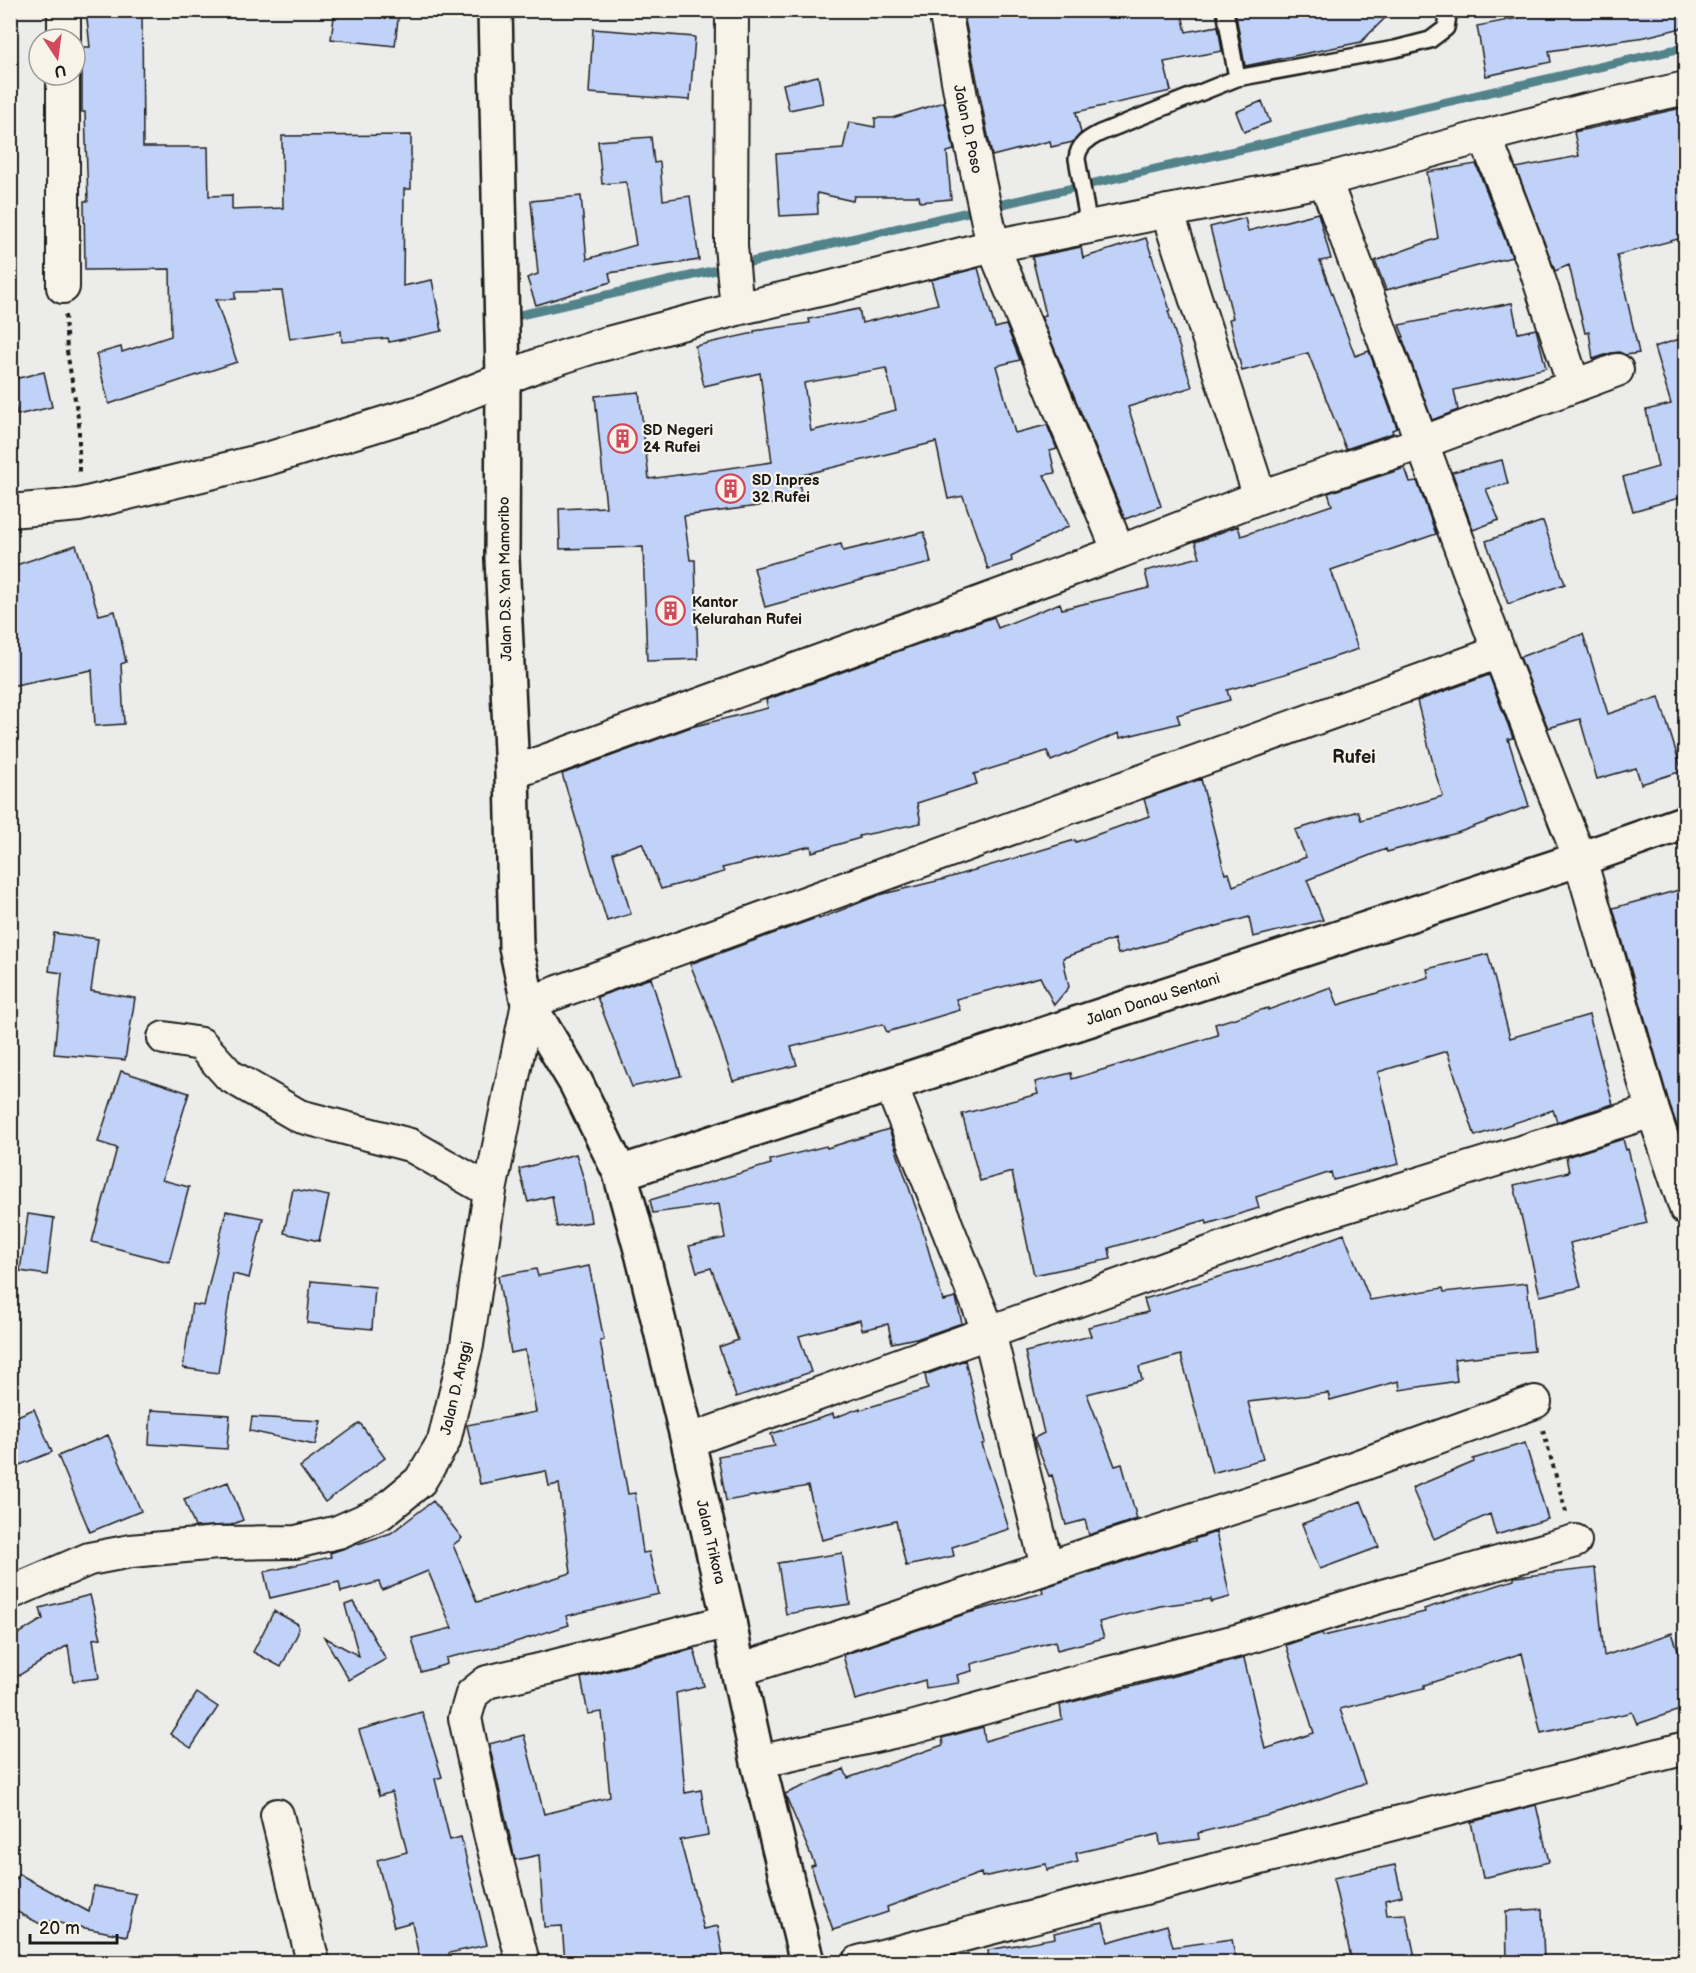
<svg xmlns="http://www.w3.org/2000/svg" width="1696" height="1973" viewBox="0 0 1696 1973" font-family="'Balsamiq Sans',sans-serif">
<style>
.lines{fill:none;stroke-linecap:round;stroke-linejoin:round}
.stream{stroke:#53838a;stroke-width:9}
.building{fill:#c1d2f8;stroke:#1c1c1c;stroke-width:1.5;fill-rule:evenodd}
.lane-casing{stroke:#1c1c1c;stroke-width:20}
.street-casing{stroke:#1c1c1c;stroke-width:36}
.secondary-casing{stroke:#1c1c1c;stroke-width:38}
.path{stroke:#1c1c1c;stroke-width:4;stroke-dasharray:4.5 4.5;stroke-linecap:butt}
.lane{stroke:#f7f3e8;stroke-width:15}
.street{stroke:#f7f3e8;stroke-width:32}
.secondary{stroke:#f7f3e8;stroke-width:33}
.labels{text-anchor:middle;stroke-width:4.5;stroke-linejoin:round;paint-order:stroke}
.street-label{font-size:15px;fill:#1c1c1c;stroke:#f7f3e8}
.poi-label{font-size:15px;font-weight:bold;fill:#1c1c1c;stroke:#f7f3e8;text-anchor:start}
.quarter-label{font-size:18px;font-weight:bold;fill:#1c1c1c;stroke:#f7f3e8}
</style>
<rect width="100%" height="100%" fill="#ececeb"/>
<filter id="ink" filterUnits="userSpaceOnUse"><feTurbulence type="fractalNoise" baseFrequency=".0167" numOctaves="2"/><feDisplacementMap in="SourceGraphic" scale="12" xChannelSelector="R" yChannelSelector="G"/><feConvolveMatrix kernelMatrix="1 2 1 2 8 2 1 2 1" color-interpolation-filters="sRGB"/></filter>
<g filter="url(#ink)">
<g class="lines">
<path class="stream" d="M516 316 1686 47"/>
</g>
<path class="building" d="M86 10H142L143 147H208L209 196 232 195V210L283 208 282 136 411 135V189H404L403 286 432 280 442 331 389 342 388 338 342 342 341 331 290 339 282 291 235 292V299L216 300 237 362 109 404 96 354 121 347 122 352 171 336 170 269 85 270 84 201H88L85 112H82V47H90Z
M335 10H399L395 46 331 39Z
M963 10H1181L1186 32 1218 26 1222 51 1164 62 1171 91 1076 112 1081 133 1073 142 1051 147 1050 141 992 156Z
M1235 10H1393L1361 42 1245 66Z
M1518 10H1686V27L1645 37 1549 51 1551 62 1486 76 1477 26 1519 18Z
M593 29 695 37 690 100 589 93Z
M818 76 823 103 789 110 783 84Z
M1262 101 1270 122 1244 132 1236 112Z
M944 102 954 150 947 152 951 199 920 202 919 196H854L853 201 817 193 818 214 780 216 776 154 843 149 849 122 875 127V118H892Z
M1686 107V237L1617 255 1639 353 1625 355 1619 352 1611 353 1593 359 1589 332 1585 333 1569 265 1555 271 1516 168 1579 156 1574 132Z
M651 137 654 163 660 162 663 200 690 196 699 260 609 273 611 282 536 305 527 278 538 274 531 201 581 196 587 259 636 245 626 182 602 184 598 141Z
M1476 164 1512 257 1386 290 1375 261 1438 238 1427 172Z
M1318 213 1331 259 1320 261 1355 356 1369 351 1397 428 1392 430 1393 433 1346 449 1308 353 1242 371 1229 319 1233 318 1210 227 1245 218 1248 231Z
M1146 238 1170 310 1168 311 1192 387 1128 407 1161 506 1125 519 1041 316 1046 315 1032 257 1081 247 1083 258Z
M978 268 995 328 1006 325 1020 360 996 366 1015 433 1047 425 1057 449 1050 451 1055 473 1044 475 1069 526 1011 556 1012 561 988 569 963 496 948 499 936 442 798 476 802 500 684 516 690 560H695L698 659 647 661 643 547 560 549 559 509 606 507 595 396 639 392 649 479 772 462 760 373 704 386 695 346 754 333V331L810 323 809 319 859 309 862 323 938 304 931 280ZM886 368 896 410 811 431 804 383Z
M1512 303 1518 333 1536 329 1546 368 1454 390 1458 410 1432 420 1402 337H1404L1399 325Z
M1686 337V496L1633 511 1623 477 1658 467 1646 410 1671 404 1654 347Z
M44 372 52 407 17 415 10 380Z
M1502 460 1508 484 1486 489 1499 520 1473 530 1452 472Z
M1405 468 1410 482 1417 481 1436 534 1331 570 1358 649 1285 674 1227 690 1230 700 1177 715 1180 723 1120 738 1119 733 1051 761 1047 751 974 774 977 784 917 803 921 823 859 836 860 838 812 852 811 846 722 868 724 872 661 889 642 843 613 853 631 914 607 921 562 774 691 727 768 708 766 700 918 644 951 634V632L994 617 998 628 1060 603 1062 609 1149 588 1145 571 1200 557 1195 542 1238 526 1241 536 1332 505 1328 493Z
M1543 521 1565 584 1508 604 1486 541Z
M924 532 931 563 872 577 765 607 754 568 841 544 843 551Z
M76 545 99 615 115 611 126 662 121 664 124 724 95 726 92 670 10 686V567Z
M1583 634 1608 714 1659 697 1682 771 1641 784 1636 768 1597 779 1580 719 1548 728 1520 657Z
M1489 675 1513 738 1508 739 1529 806 1457 833 1387 852 1386 849 1307 880 1323 920 1253 937 1249 917 1118 954 1114 939 1063 958 1069 987 1054 1005 1040 977 956 999 960 1010 887 1032 883 1024 791 1047 797 1065 733 1081 711 1015 690 964 819 917V919L879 895 941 880 1075 840 1076 842 1149 816 1144 799 1201 779 1225 874 1229 873 1233 886 1306 857 1295 830 1358 811 1361 820 1443 796 1436 775 1417 701Z
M1686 888V1151L1670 1106 1613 908Z
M54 933 98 939 91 991 135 998 125 1060 54 1054 62 973 49 971Z
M1488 954 1510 1038 1589 1015 1613 1104 1557 1122 1553 1110 1475 1136 1447 1051 1378 1072 1399 1164 1333 1180 1331 1172 1256 1197 1259 1208 1207 1224 1206 1220 1109 1248 1111 1259 1034 1275 1012 1172 980 1181 962 1114 1038 1094 1035 1082 1071 1073 1072 1079 1218 1035 1215 1024 1268 1008V1010L1331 987 1338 1005 1429 977 1427 969Z
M651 978 681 1076 632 1087 597 997Z
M121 1071 189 1093 162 1180 189 1187 169 1262 92 1242 117 1148 98 1142Z
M889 1129 919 1217 943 1301 956 1298 962 1323 916 1339V1338L892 1343 888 1324 862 1330 860 1320 799 1336 811 1372 736 1397 719 1347 738 1340 711 1268 697 1272 689 1246 725 1238 719 1204 653 1213 650 1200 771 1164 770 1160 826 1146 827 1148Z
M1623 1139 1626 1150 1628 1149 1647 1223 1570 1243 1581 1287 1540 1296 1514 1185 1569 1172 1566 1157Z
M576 1154 585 1183 591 1222 557 1227 552 1196 528 1202 519 1169Z
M293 1189 329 1196 319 1241 284 1233Z
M226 1211 263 1218 249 1278 233 1274 218 1373 183 1368 192 1304 204 1306Z
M28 1214 54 1218 47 1275 20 1271Z
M1344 1234 1370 1300 1443 1288 1444 1292 1527 1283 1534 1351 1454 1359 1457 1381 1400 1390 1399 1381 1330 1400 1328 1393 1248 1402 1263 1459 1212 1473 1181 1355 1139 1367 1142 1380 1087 1394 1115 1466 1122 1464 1137 1519 1089 1535 1085 1520 1066 1525 1052 1475 1049 1476 1034 1438 1044 1433 1025 1352 1091 1336 1088 1327 1148 1312 1144 1299 1273 1261Z
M589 1266 604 1340 600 1341 628 1494 635 1493 643 1553 649 1552 659 1594 566 1616 569 1625 509 1644 446 1658 447 1664 421 1672 412 1638 452 1628 428 1571 382 1590 379 1582 341 1592 339 1582 270 1598 264 1572 331 1557 330 1553 391 1533 433 1501 462 1538 453 1545 477 1602 571 1573 559 1484 549 1486 546 1471 480 1484 467 1425 536 1412 525 1350 511 1353 498 1276 536 1269 538 1276Z
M311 1281 375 1287 372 1329 307 1323Z
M965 1360 985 1443 982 1444 1009 1529 952 1547 954 1556 906 1566 896 1521 822 1540 808 1486 726 1501 718 1456 775 1446 771 1434 833 1414 834 1418 860 1408V1410L928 1389 925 1375Z
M34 1409 52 1452 10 1469V1419Z
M151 1410 230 1415 227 1449 149 1444Z
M252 1417 321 1421 315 1445 250 1431Z
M360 1423 385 1458 325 1502 300 1467Z
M108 1435 141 1511 90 1532 58 1456Z
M1525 1443 1548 1519 1496 1535 1490 1514 1434 1539 1412 1488 1474 1462 1473 1459Z
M228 1482 243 1520 231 1525 195 1527 184 1499Z
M1361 1501 1379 1547 1320 1569 1302 1524Z
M1216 1532 1230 1597 1211 1602V1599L1160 1606 1099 1622 1104 1638 1057 1650 1055 1641 971 1664 972 1671 957 1675 959 1683 926 1688 925 1680 855 1700 843 1655 968 1613 1043 1593 1042 1588 1181 1543 1195 1541V1539Z
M842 1553 850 1604 786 1614 778 1563Z
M1595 1568 1604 1656 1672 1633 1686 1672V1708L1637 1724 1632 1712 1541 1733 1522 1653 1424 1685V1688L1340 1709 1365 1783 1282 1812 1198 1833 1199 1839 1160 1845 1159 1834 1076 1853 1078 1862 1047 1870 1046 1864 982 1877 981 1873 887 1907 888 1912 833 1930 811 1866 815 1865 785 1794 844 1769 848 1778 943 1745 942 1738 983 1727 985 1741 1062 1719 1060 1705 1244 1658 1265 1749 1314 1733 1286 1645 1322 1633 1323 1636 1425 1612 1424 1609 1514 1580V1577H1516Z
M90 1595 101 1638 93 1639 99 1678 73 1681 68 1645 10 1681V1639L43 1619 40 1608Z
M353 1602 386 1659 349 1680 324 1637 359 1656 345 1605Z
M274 1611 298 1624V1633L281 1667 253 1652Z
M694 1649 704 1686 676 1693 685 1793 701 1790 708 1835 680 1840 704 1929 718 1926 724 1962H565L562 1926 544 1927 539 1855 515 1860 489 1744 524 1735 544 1814 610 1797 602 1712 588 1714 581 1678Z
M197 1693 218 1707 191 1748 170 1734Z
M422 1712 442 1777 435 1779 450 1840 461 1837 487 1945 449 1953 451 1962H420L412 1922 394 1927 377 1860 407 1852 392 1792 379 1796 359 1730Z
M1536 1805 1549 1862 1483 1878 1471 1822Z
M1395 1865 1402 1896 1385 1900 1387 1915 1406 1914 1416 1962H1352L1333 1878Z
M19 1874 89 1912 94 1886 136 1894 127 1936 49 1921 46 1927 10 1908V1889Z
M1542 1909 1544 1962H1507L1506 1911Z
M1103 1922 1108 1942 1167 1925 1173 1947 1232 1939 1236 1962H989L988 1950 1055 1938 1054 1933Z"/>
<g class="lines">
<defs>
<path id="lane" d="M1225 10 1237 78
M1089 226 1077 159C1078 145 1088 139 1100 133L1237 78 1395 49 1430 40 1446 28 1449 10"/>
<path id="street" d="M732 10 731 246 737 309
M945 10 961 97 993 246 1119 552
M64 39V10
M63 75V287
M1485 136 1534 264 1574 386
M1325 180 1499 652 1580 859 1653 1111 1686 1209
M1167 211 1260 497
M10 511 79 505 267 459 426 410 538 365 593 347 737 309 824 289 993 246 1325 180 1485 136 1586 110 1686 88
M512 773 1119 552 1260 497 1421 443 1617 370
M164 1038 201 1044 230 1076 299 1116 410 1145 490 1191
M891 1086 989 1332 1047 1567
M688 1441 1292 1223 1653 1111
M10 1593 89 1559 131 1551 217 1543 296 1542 338 1532 381 1513 420 1481 444 1441 467 1345 490 1191 528 1003 1499 652
M738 1670 789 1654 1091 1553 1317 1481 1535 1402
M758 1762 911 1728 1105 1674 1240 1640 1379 1597 1575 1541
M277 1815 313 1962
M523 1962 490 1834 465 1718 472 1694 487 1682 543 1669 729 1621
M859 1962 1686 1748"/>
<path id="secondary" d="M495 10 503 378 502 558 512 773 516 947 528 1003 576 1083 620 1173 643 1257 688 1441 729 1621 738 1670 758 1762 807 1962
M620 1173 1580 859 1686 822"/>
</defs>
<use href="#lane" class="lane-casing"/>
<use href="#street" class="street-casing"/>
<use href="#secondary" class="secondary-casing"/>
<path class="path" d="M65 315 67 351 79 423V474
M1543 1430 1566 1512"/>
<use href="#lane" class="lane"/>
<use href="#street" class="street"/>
<use href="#secondary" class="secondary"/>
</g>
</g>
<defs>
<symbol id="building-ring" viewBox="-11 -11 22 22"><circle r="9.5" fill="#f7f3e8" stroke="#d1495b" stroke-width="1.5"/><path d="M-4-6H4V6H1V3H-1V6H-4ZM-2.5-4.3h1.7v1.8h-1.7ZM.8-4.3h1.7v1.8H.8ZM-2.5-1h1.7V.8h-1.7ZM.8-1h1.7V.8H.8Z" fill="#d1495b"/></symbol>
</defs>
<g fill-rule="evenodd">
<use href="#building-ring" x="606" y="422" width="33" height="33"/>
<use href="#building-ring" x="714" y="472" width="33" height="33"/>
<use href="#building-ring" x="654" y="594" width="33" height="33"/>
</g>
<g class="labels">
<g class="street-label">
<text transform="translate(968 129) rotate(78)" y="5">Jalan D. Poso</text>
<text transform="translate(505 579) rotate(-91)" y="5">Jalan D.S. Yan Mamoribo</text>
<text transform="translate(1153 999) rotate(-18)" y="5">Jalan Danau Sentani</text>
<text transform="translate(456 1388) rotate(-77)" y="5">Jalan D. Anggi</text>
<text transform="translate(711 1542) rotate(77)" y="5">Jalan Trikora</text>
</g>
<g class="poi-label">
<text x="643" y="435">SD Negeri<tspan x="643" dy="17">24 Rufei</tspan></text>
<text x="752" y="485">SD Inpres<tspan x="752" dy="17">32 Rufei</tspan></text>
<text x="692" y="607">Kantor<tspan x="692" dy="17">Kelurahan Rufei</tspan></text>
</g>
<g class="quarter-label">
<text x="1354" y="763">Rufei</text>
</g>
</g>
<rect width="1696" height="1973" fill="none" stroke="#f7f3e8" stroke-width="36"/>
<rect x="18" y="18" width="1660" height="1937" fill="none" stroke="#1c1c1c" stroke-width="2" filter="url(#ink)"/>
<g transform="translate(57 57) rotate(167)"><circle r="28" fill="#f7f3e8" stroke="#9f9d96" stroke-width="1.5"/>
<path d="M0-4.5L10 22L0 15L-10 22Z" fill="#d1495b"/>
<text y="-9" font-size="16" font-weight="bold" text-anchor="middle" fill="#1c1c1c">U</text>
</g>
<path d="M30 1934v9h87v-9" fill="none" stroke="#1c1c1c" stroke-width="3"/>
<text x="39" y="1934" font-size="18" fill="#1c1c1c" stroke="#f7f3e8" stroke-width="4.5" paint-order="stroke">20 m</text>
</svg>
